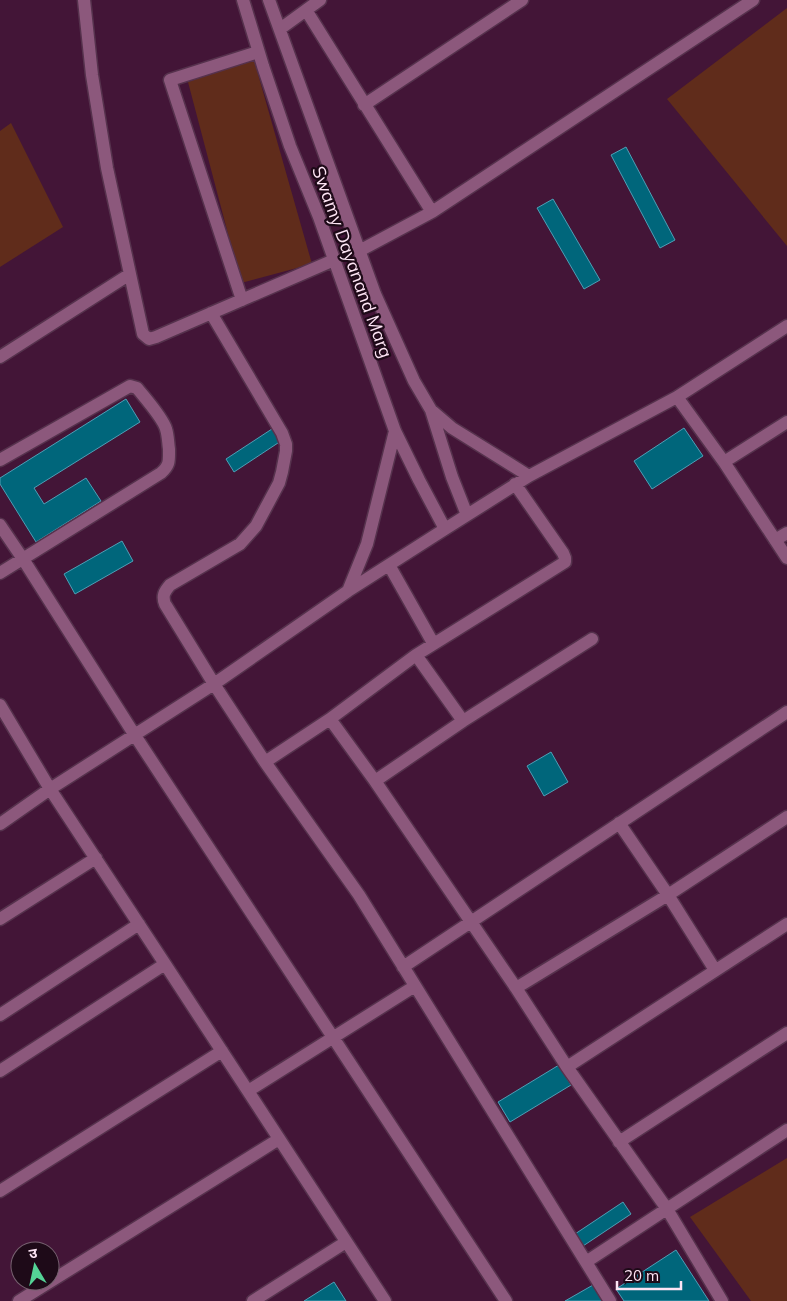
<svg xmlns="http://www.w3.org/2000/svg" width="787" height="1301" viewBox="0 0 787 1301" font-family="Mulish,'Noto Sans Devanagari',sans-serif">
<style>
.green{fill:#602c1b}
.building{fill:#00667b;stroke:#4e9fb6}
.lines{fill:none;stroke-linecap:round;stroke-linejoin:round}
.minor-casing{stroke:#56324d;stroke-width:15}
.minor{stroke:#8c587c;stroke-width:12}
.labels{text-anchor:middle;stroke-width:4.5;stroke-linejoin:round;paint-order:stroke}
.street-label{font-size:18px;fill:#fde4f4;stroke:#1e0a18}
</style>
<rect width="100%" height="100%" fill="#431537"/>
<path class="green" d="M787 8V246L667 99Z
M254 60 312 264 241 283 188 82Z
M11 123 63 227 0 267V131Z
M787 1158V1301H751L690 1217Z"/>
<path class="building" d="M626 147 675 240 660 248 611 155Z
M553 199 600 280 584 289 537 208Z
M126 399 140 422 34 488 44 504 86 478 101 501 36 542 0 484V478Z
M275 427 284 439 234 472 226 459Z
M684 428 703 456 652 489 634 461Z
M122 541 133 561 75 594 64 574Z
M551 752 568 782 544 796 527 766Z
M559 1065 571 1085 510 1122 498 1102Z
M623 1202 631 1214 583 1246 575 1234Z
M676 1250 709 1301H624L616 1289Z
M334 1282 346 1301H304Z
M593 1285 603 1301H565Z"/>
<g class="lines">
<defs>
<path id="minor" d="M84 0 92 75 107 168 143 334 149 339 156 337 334 260
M243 0 263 66 290 146 319 217 395 431 419 480 445 529
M269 0 375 294 414 381 431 410 452 477 467 515
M306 10 432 212
M280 29 320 0
M364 105 522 0
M359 251 432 212 753 0
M242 300 170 80 258 52
M211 313 282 433 286 444V451L282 472 279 483 256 526 240 544 170 585C164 592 162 596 165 604L214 684 265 762 359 895 610 1301
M0 357 130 274
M677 397 724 462 787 558
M431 410 452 428 529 476
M0 460 130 386 137 388C145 398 163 418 166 429 168 435 168 442 169 449 169 461 170 465 161 473L0 573
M724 462 787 422
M0 525 23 559 134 734 506 1301
M775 540 787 533
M389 565 433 643
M348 591 367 544 395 431
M416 655 565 562V558L563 553 515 484
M0 705 50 789 165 964 385 1301
M330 719 416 655 463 721 375 781
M463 721 592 639
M265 762 330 719 375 781 516 988 567 1067 667 1209 722 1301
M619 823 668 895 715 970
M0 824 50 789 214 684 348 591 445 529 529 476 677 397 787 326
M0 919 96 858
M403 967 787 712
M516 988 668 895 787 817
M0 1015 139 924
M567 1067 787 924
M0 1071 165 964
M248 1091 415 986
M619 1142 787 1033
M0 1191 222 1051
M586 1262 787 1130
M19 1301 279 1139
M253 1301 346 1242"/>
</defs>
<use href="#minor" class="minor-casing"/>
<use href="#minor" class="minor"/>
</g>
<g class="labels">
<g class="street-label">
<text transform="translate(352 262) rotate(70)" y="6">Swamy Dayanand Marg</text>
</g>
</g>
<g transform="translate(35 1266) rotate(351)"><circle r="24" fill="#1e0a18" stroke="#776170"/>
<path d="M0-4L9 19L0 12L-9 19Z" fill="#54d396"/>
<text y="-8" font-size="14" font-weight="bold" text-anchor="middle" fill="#fde4f4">उ</text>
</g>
<path d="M617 1281v8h64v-8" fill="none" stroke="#fde4f4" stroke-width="2.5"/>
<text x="624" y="1281" font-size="15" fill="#fde4f4" stroke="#1e0a18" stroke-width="4" paint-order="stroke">20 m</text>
</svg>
